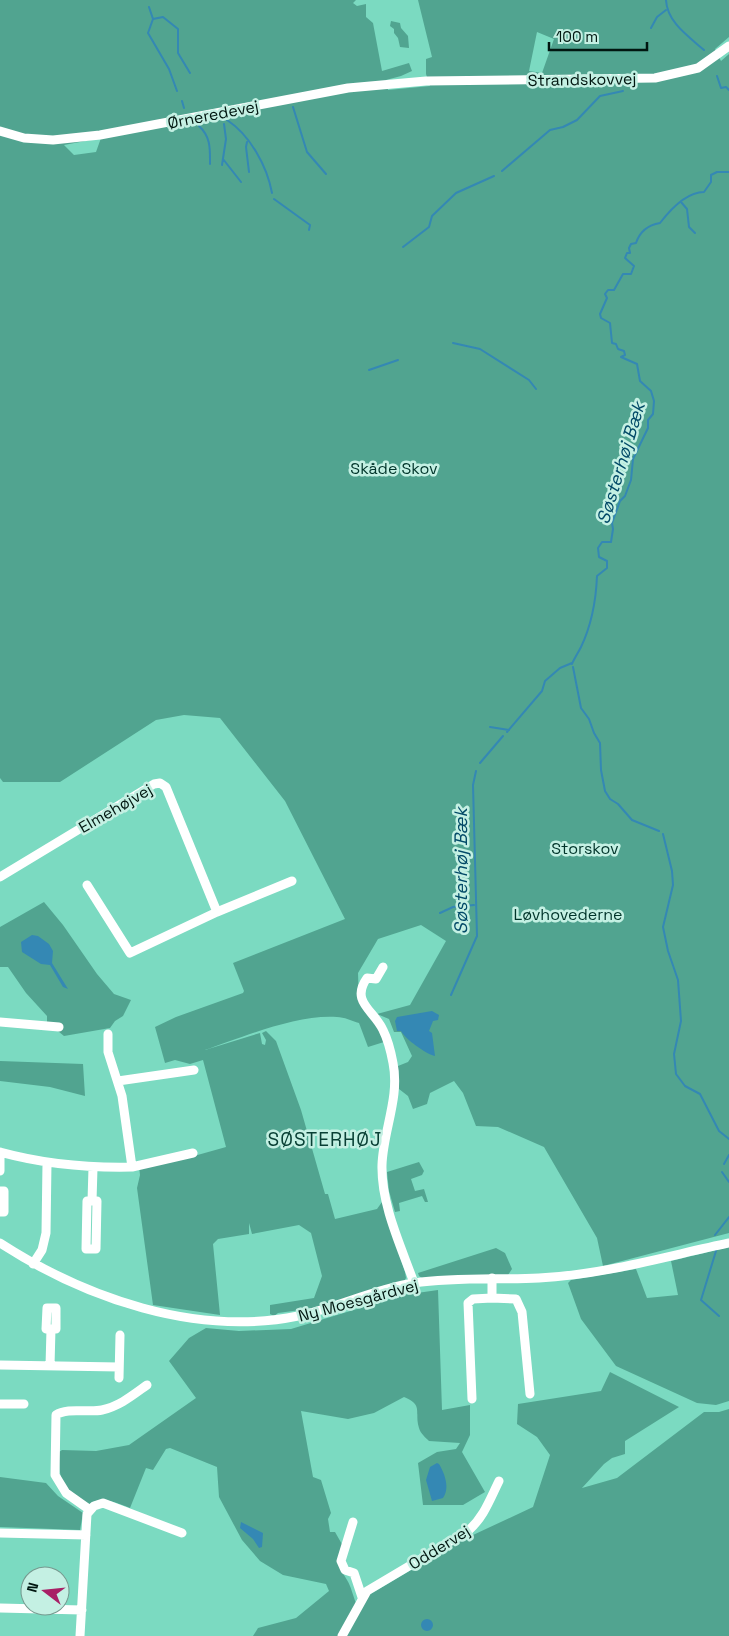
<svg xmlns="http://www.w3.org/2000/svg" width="729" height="1636" viewBox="0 0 729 1636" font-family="'Space Grotesk',sans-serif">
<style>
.green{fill:#51a490;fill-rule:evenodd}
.water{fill:#3488b4}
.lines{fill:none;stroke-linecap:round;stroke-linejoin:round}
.stream{stroke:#3488b4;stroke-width:2}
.minor{stroke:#fff;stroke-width:9}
.labels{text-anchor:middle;stroke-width:5;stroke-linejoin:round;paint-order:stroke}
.street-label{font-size:16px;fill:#001610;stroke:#c4f0e3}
.park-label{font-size:16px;fill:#01342a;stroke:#c4f0e3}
.water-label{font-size:18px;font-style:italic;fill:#024967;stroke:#c4f0e3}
.quarter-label{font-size:19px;letter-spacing:1px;fill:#094035;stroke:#c4f0e3}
</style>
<rect width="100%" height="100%" fill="#7bdac1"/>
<path class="green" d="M0 0H356L353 3 357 6 366 4V17L373 23 382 71 409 63 412 71 401 76 386 80 388 90 430 86 426 74V59L432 57 418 0H729V37L715 49 721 61 729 54V1233L603 1266 597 1238 544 1147 498 1127 476 1126 463 1093 454 1081 430 1093 427 1104 413 1109 408 1096 399 1089 398 1066 408 1062 412 1056 401 1032H394L389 1019 377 1014 410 1005 446 941 421 925 378 939 358 973 359 1002 378 1027 384 1042 368 1047 359 1023C352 1021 344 1017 337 1017 297 1014 243 1037 205 1050L260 1033 262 1044 265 1045 266 1040 262 1033 266 1031 276 1041 301 1110 325 1194H328L335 1219 377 1209 382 1202 405 1272 406 1278 403 1283 315 1308 278 1313 274 1316 270 1314V1305L314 1298 322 1276 311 1233 299 1225 252 1234 249 1223V1234L218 1239 213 1244 220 1315 153 1305 137 1188 140 1175 139 1166 194 1156 226 1147 203 1060 190 1064 175 1060 165 1063 155 1027 176 1017 243 993 244 991 233 963 345 919 285 801 220 718 184 715 156 720 60 782H3L0 778ZM537 32 554 39 542 73 529 71ZM101 138 96 152 74 155 64 145Z
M391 21 400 23 401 28 408 36 409 48 400 47 398 38 394 33V29L390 26Z
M44 902 63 925 97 974 114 994 131 1000 123 1016 115 1021 110 1028 64 1036 47 1022V1016L26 993 8 967H0V927Z
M0 1061 83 1064 85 1096 50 1087 0 1081Z
M419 1162 424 1171 422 1175 411 1179 415 1191 424 1189 428 1202H425L422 1196 399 1203 400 1211 395 1212 389 1191 387 1172Z
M729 1247V1401L716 1405 697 1403 616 1366 581 1319 568 1283 571 1280 636 1269 647 1298 678 1295 671 1261Z
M496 1248 505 1253 512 1269 508 1275 422 1278 419 1276 418 1273Z
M438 1290 442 1410 470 1405V1435L462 1452 485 1492 463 1505H423L418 1463 437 1452 456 1449 460 1443 429 1441C426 1438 420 1433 419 1428 414 1412 424 1405 404 1397L374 1413 348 1419 301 1411 313 1477 321 1480 331 1513 328 1519 330 1532H335L343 1546C338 1566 337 1563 347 1580 351 1586 353 1596 356 1603L339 1636H253L258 1628 296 1618 329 1591 326 1584 283 1575 260 1561 242 1540 219 1497 217 1467 170 1448 166 1449 153 1470 146 1468 130 1508C116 1503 103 1496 89 1504 62 1488 59 1484 59 1452L62 1450 96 1451 129 1445 196 1398 169 1361 189 1338 206 1328 239 1331 291 1329 403 1295Z
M610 1372 679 1407 625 1441V1454L612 1458 604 1464 582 1488 617 1478 704 1412H719L729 1409V1636H345L364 1598 458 1542 533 1507 550 1455 537 1437 517 1424 518 1404 601 1391Z
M0 1477 46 1483 58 1496 83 1513 80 1530 0 1527Z"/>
<path class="water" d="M32 935 38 936 49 944 53 951 52 963 68 989 63 987 50 965 41 964 22 952 21 942Z
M432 1011 439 1015 438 1020 433 1021 429 1031 432 1033 435 1056C426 1054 405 1039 401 1031H397L395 1021 397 1017Z
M437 1463 439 1464C445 1474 450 1488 443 1498L432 1501 426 1480 430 1467Z
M241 1522 263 1533 262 1547 259 1548 253 1539 240 1528Z
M421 1625a6 6 0 1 1 12 0a6 6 0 1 1-12 0Z"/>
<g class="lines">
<path class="stream" d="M666 0C667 22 688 36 704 50
M149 7 153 19 163 17 178 29V53L190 73
M153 19 148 33 169 69 177 91
M651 28 657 17 666 10
M717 76 721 88 726 87 729 90
M182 101 184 108
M293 107 307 152 326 174
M227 117V120C250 135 267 166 272 193
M199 126C211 137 210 149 210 164
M247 142 246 147 249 172
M223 159 241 182
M222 165 226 139 224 124
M502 171 550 130 563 127 577 120 600 96 623 91
M274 199 310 225 309 230
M681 202 687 209 689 227 695 233
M403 247 429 227 432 216 456 193 494 176
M453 343 480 349 529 380 536 389
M369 370 398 360
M572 664C574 659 578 653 581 647 592 624 596 600 597 576L607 568V561L599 557 598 548 602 542H611L613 529 612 523 620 501 625 496 631 480 633 459 648 428V420L653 414 654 401 651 391 640 381 637 364 621 357 625 355 624 351 618 349 616 344 612 343 610 323 601 318 600 314 607 298 605 294 608 290H614L623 274H631L634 266 625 258 627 253H630L629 248 631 244 636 243C640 231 648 225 660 223 670 210 686 192 704 192L711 182V175L717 172H729
M573 667 581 708 589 719 594 733 600 743 601 770 605 791 610 799 618 804 632 820 659 831
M490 727 509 730
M507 732 542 691 545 681 560 668 572 663
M480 763 503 736
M663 834 672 871 673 885 663 927 668 951 678 980 681 1021 674 1054 676 1074 685 1086 700 1094 719 1131 729 1139
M440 913 453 907 474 905
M451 995 477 936 473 785 476 771
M724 1164 729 1155
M722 1172 729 1182
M715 1235 729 1217
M716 1251 701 1300 719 1316"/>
<path class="minor" d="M0 131 24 138 53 140 100 135 348 88 426 81 655 78 698 68 729 46
M0 877 154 784 160 783 166 787 217 912 130 953 87 885
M217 912 292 881
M383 967 376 979 367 978C350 1002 374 1010 383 1030 388 1040 391 1052 393 1063 400 1098 383 1131 382 1165 381 1205 401 1246 414 1283
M0 1022 59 1027
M118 1081 194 1070
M0 1152C44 1164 87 1168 132 1167L122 1096 108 1052V1034
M132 1167 193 1153
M0 1171V1152
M0 1191H4V1212H0
M92 1201H97L96 1249H86L87 1201H92L93 1168
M0 1243C85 1298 196 1337 298 1316 337 1308 374 1289 414 1283 456 1277 498 1280 539 1278 603 1275 667 1256 729 1243
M33 1264 42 1250 46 1233 47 1163
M492 1298 516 1299 522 1312 530 1394
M0 1365 119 1367
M50 1366 51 1329H56V1308H47L46 1329H51
M119 1378 120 1335
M472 1399 468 1303 473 1299 492 1298V1278
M0 1404H24
M90 1510 66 1493 55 1475 56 1415C67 1407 89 1413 102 1410 120 1406 133 1395 147 1385
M353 1522 341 1561 345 1570 354 1573 362 1597
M0 1533 86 1535
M0 1608 82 1610
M80 1636 87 1514 94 1506 103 1503 182 1533
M342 1636 367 1591 468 1531C484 1517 490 1499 499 1481"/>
</g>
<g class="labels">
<g class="street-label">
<text transform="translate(582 79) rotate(-1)" y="6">Strandskovvej</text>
<text transform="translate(213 114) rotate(-11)" y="6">Ørneredevej</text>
<text transform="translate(115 808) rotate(-30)" y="6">Elmehøjvej</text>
<text transform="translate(358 1300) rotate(-15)" y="6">Ny Moesgårdvej</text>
<text transform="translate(439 1547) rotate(-32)" y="6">Oddervej</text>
</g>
<g class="park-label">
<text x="394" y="474">Skåde Skov</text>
<text x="585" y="854">Storskov</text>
<text x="568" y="920">Løvhovederne</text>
</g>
<g class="water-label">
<text transform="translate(621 463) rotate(-73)" y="6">Søsterhøj Bæk</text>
<text transform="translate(461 871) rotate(-90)" y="6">Søsterhøj Bæk</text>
</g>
<g class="quarter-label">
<text x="325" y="1146">SØSTERHØJ</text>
</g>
</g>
<g transform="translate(45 1591) rotate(286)"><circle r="24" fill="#c4f0e3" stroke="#76998f"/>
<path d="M0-4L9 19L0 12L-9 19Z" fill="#a82066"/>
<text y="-8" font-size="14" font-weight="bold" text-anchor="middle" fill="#001610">N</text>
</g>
<path d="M549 42v8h98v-8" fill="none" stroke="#001610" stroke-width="2.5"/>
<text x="556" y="42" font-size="15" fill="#001610" stroke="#c4f0e3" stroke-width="4" paint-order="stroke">100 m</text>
</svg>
